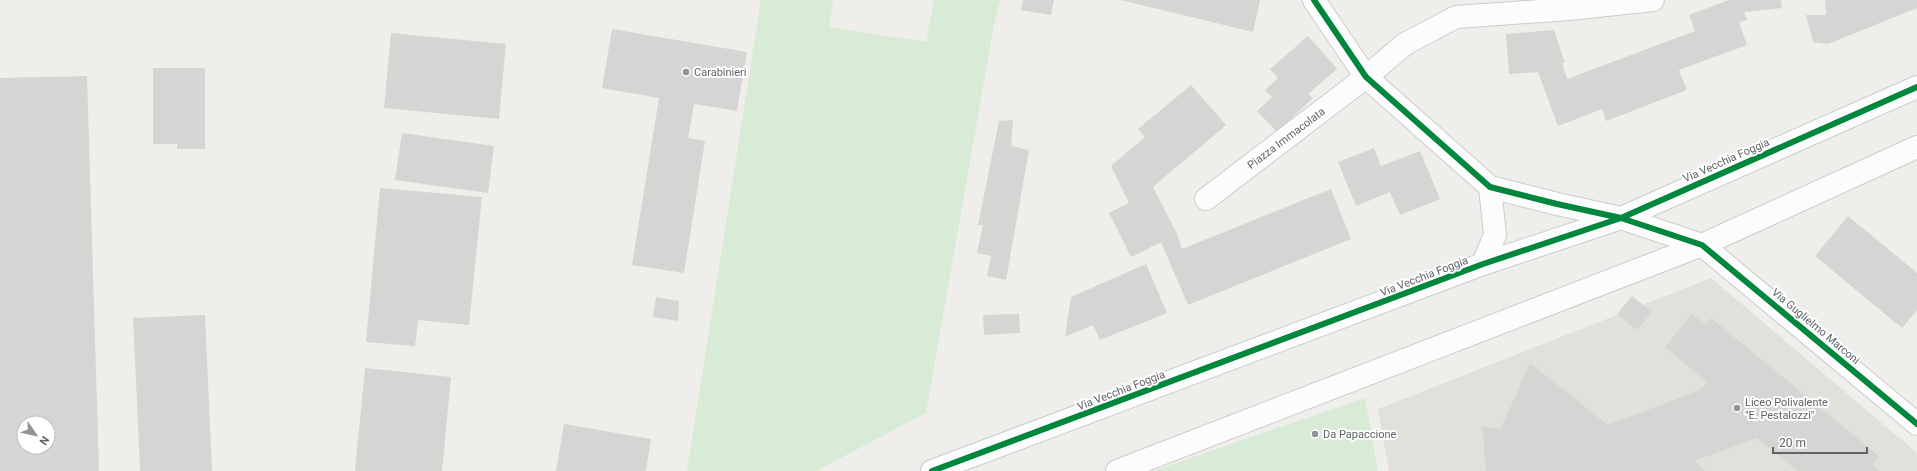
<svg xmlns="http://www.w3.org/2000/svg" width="1917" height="471" viewBox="0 0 1917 471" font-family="Roboto,sans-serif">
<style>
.education{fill:#e2e0da}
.green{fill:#d8ebd6}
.building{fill:#d6d5d3;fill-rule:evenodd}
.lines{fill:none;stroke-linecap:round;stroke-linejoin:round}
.minor-casing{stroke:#cbcccc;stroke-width:24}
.minor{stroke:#fdfcfc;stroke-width:22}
.cycleway-casing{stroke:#fff;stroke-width:8}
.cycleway{stroke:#00873e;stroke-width:6}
.poi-dot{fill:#919496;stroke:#fff;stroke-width:1.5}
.labels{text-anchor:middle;stroke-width:4;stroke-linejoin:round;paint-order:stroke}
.poi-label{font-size:11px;fill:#5f6368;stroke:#fff;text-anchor:start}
.street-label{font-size:11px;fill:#5f6368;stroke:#fff}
</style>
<rect width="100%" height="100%" fill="#efeeea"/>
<path class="education" d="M1711 278 1917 453V471H1389L1378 409Z"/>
<path class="green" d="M761 0H833L829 27 926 42 934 0H1000L993 30 926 413 816 471H687Z
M1365 398 1378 471H1153Z"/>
<path class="building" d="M1023 0H1054L1051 15 1021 10Z
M1121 0H1260L1253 32Z
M1729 0H1781L1782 8 1744 12 1747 20 1739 22 1747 45 1679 70 1687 90 1606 121 1602 109 1558 126 1538 72 1509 74 1506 34 1554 30 1565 63H1562L1567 79 1695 31 1689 15Z
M1825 0H1917V8L1828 44 1813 42 1806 15H1826Z
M612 29 747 52 737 111 694 104 688 138 705 141 684 273 632 265 659 98 602 88Z
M391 33 506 44 499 119 384 108Z
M1308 36 1337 69 1308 94 1313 98 1277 132 1257 111 1272 97 1265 90 1278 78 1270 69Z
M153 68H205V149H177V144H153Z
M87 76 99 471H0V78ZM24 423H48V447H24Z
M1191 85 1226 125 1153 187 1177 234 1182 249 1331 189 1351 239 1188 305 1161 242 1131 257 1109 213 1129 203 1111 166 1145 137 1138 129Z
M1013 120 1011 146 1029 150 1006 280 987 276 991 256 977 253 983 225H978L999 121Z
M402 133 494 146 488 193 395 180Z
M1374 148 1381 166 1420 151 1440 199 1400 215 1390 192 1356 206 1338 162Z
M380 188 482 197 469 325 418 320 415 346 366 342Z
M1848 216 1917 273V310L1902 328 1815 256Z
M1146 264 1167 313 1100 340 1093 325 1065 337 1071 297Z
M1632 296 1652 312 1637 330 1617 314Z
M656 297 679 301 678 321 653 317Z
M1019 314 1020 333 984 335 983 315Z
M1692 314 1705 324 1711 318 1879 456 1872 465 1879 471H1798L1757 438 1694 461 1705 471H1486L1482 426 1501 429 1530 363 1608 425 1700 390 1707 382 1665 347Z
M205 315 212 471H140L133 318Z
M365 368 451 377 442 471H355Z
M564 424 651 439 646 471H556Z"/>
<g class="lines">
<defs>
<path id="minor" d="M1314 0 1366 77 1490 187 1557 204 1621 218 1702 245 1917 424
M1206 199 1366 77 1405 44 1456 17 1569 9 1653 0
M1483 264 1495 235 1490 187
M932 471 1483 264 1621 218 1917 87
M1117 471 1702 245 1917 147"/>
</defs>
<use href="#minor" class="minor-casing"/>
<use href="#minor" class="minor"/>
<defs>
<path id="cycleway" d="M1314 0 1366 77 1490 187 1557 204 1621 218 1702 245 1917 424
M932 471 1483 264 1621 218 1917 87"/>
</defs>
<use href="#cycleway" class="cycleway-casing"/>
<use href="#cycleway" class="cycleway"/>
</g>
<g class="poi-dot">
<circle cx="686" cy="72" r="4"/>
<circle cx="1737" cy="408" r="4"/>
<circle cx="1315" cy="434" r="4"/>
</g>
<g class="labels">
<g class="poi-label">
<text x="694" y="76">Carabinieri</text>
<text x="1745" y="406">Liceo Polivalente<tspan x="1745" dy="13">"E. Pestalozzi"</tspan></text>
<text x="1323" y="438">Da Papaccione</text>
</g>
<g class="street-label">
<text transform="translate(1286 138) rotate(-37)" y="4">Piazza Immacolata</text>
<text transform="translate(1726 160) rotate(-24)" y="4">Via Vecchia Foggia</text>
<text transform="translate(1424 276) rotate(-21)" y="4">Via Vecchia Foggia</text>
<text transform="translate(1816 326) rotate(40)" y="4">Via Guglielmo Marconi</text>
<text transform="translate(1121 390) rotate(-21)" y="4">Via Vecchia Foggia</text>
</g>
</g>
<g transform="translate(36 435) rotate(124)"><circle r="19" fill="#ffffff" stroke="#bfc1c3"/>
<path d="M0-3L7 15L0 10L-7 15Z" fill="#919496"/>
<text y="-6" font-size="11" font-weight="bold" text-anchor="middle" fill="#5f6368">N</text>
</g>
<path d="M1773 447v6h94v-6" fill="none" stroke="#5f6368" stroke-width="2"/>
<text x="1779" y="447" font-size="12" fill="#5f6368" stroke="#ffffff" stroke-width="3" paint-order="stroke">20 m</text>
</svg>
